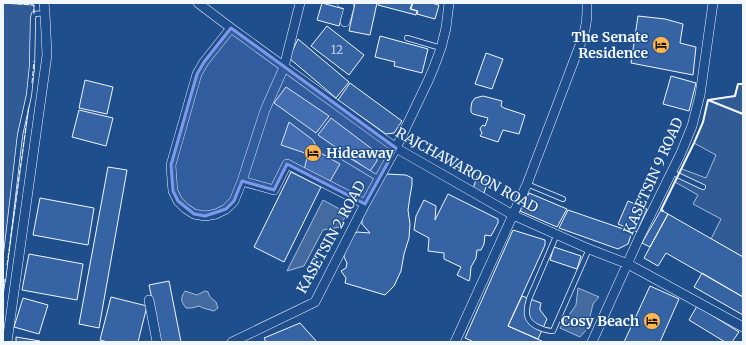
<svg xmlns="http://www.w3.org/2000/svg" width="746" height="345" viewBox="0 0 746 345" font-family="Merriweather,serif">
<style>
.built{fill:#305b95;stroke:#a8bbd7}
.water{fill:#446ba0;stroke:#a8bbd7}
.building{fill:#3563a3;stroke:#f2f6ff}
.lines{fill:none;stroke-linecap:round;stroke-linejoin:round}
.service-casing{stroke:#f2f6ff;stroke-width:6}
.minor-casing{stroke:#f2f6ff;stroke-width:10}
.service{stroke:#1f4e8c;stroke-width:4.5}
.minor{stroke:#1f4e8c;stroke-width:9}
.fence{stroke:#f2f6ff;stroke-width:1;stroke-dasharray:5 2;stroke-linecap:butt}
.wall{stroke:#f2f6ff;stroke-width:2}
.marked{fill:#7d9aea;fill-opacity:0.2;stroke:#7d9aea;stroke-width:3;stroke-linejoin:round}
.labels{text-anchor:middle;stroke-width:3;stroke-linejoin:round;paint-order:stroke}
.number-label{font-size:12px;fill:#c3d1e8}
.poi-label{font-size:14px;font-weight:bold;fill:#f2f6ff;stroke:#1f4e8c;text-anchor:end}
.street-label{font-size:14px;fill:#f2f6ff;stroke:#1f4e8c}
</style>
<rect width="100%" height="100%" fill="#1f4e8c"/>
<path class="built" d="M3 3 34 5V70L3 296Z
M738 84H743V257L711 239 721 219 693 204 698 195 675 182 682 169 706 178 716 155 694 143 703 122 708 100 734 96Z"/>
<path class="water" d="M323 200 347 213 340 227 323 230 304 266 287 271Z
M578 288 599 297 593 304 587 329 580 337 560 328 576 305Z
M185 291 197 295 205 291 208 292 210 297 216 302 218 308 214 311 203 308 199 306 192 308H186C181 301 180 299 185 291Z"/>
<path class="building" d="M322 3 344 9 339 26 317 20Z
M355 3H377L370 35 349 31Z
M379 3H412L410 9 417 11 416 15 378 5Z
M413 3H431L439 5 435 19 417 14 418 11 411 9Z
M638 16 665 19 683 24 680 43 696 47 693 75 631 63Z
M327 26 364 55 349 75 311 46Z
M380 36 428 49 422 73 394 66 395 62 375 57Z
M298 39 349 82 336 98 289 58Z
M486 53 503 59 492 89 475 84Z
M671 76 696 83 689 111 663 104Z
M85 80 113 87 107 114 79 108Z
M350 83 402 121 394 133 386 134 338 100Z
M286 87 329 116 316 133 274 103Z
M483 96 502 101 501 106 504 108 525 115 519 134 503 130 498 142 480 136 482 133 480 129 481 127 483 125 485 126 488 118 473 114 471 112V107L472 102 475 98Z
M79 110 113 118 106 146 72 137Z
M331 118 376 152 377 161 370 171 318 135Z
M289 122 313 140 319 152 340 164 329 183 304 170 308 154 281 145Z
M108 167 127 170 99 328 79 324Z
M291 172 321 187 284 262 254 247Z
M387 174 406 175 412 178V185L410 196 408 210 410 224 409 238 404 254 401 271 394 286 385 295 345 283 346 278 341 271 346 268 347 263 344 257V251L352 237 357 232 370 233 362 224V218L382 179Z
M477 176 488 181 484 193 473 189Z
M529 193 567 209 557 227 520 211Z
M448 194 498 219V223L491 236 485 235 484 244 481 250H477L476 258 471 267 470 278 469 281 457 275 461 267 444 259V253L428 251 429 238 414 230 416 216 424 200 436 206 435 220Z
M40 198 94 208 88 245 33 235Z
M628 201 647 209 637 232 618 224Z
M568 210 632 232 628 244 618 249 559 228Z
M661 210 668 214 650 247 642 243Z
M668 214 743 257V297L666 253 658 266 644 258Z
M513 230 545 240V245L508 326 544 342H474L465 338Z
M554 247 581 256 577 269 550 260Z
M29 254 83 264 77 300 22 290Z
M702 273 743 297V315L694 287Z
M169 281 181 342H161L149 285Z
M650 286 679 299 660 342H624Z
M522 296 541 303 540 307V310L547 319 538 339 508 326Z
M111 297 147 306 138 342H108L100 340Z
M23 298 48 305 39 334 14 327Z
M697 306 739 332 732 342H725L689 320Z
M300 323 317 342H266L264 338Z
M16 337 40 341V342H16Z"/>
<g class="lines">
<defs>
<path id="service" d="M407 38 441 48
M331 150 379 179
M671 172 703 187
M527 184 563 199
M557 234 529 299C525 313 525 322 540 328 545 330 548 331 553 331L589 249
M3 281 20 135 29 95 32 66 33 18 34 14 45 13"/>
<path id="minor" d="M198 3 231 28 396 148 513 215 589 249 628 264 743 327
M342 3 348 5 349 7 345 22
M231 28 204 62 197 74 171 165 172 180 173 191 178 201 185 208 194 214 205 216 216 214 226 209 234 201 242 181 265 110 284 67 300 3
M242 181 274 190 287 164 365 204
M149 300 157 342
M7 342 47 55 45 13 44 3
M232 342 315 302 365 204 396 148 428 81 434 67 441 48 446 28 449 3
M455 342 527 184 583 37C587 24 587 16 587 3
M592 342 639 238 681 153 692 126 700 95 713 3"/>
</defs>
<use href="#service" class="service-casing"/>
<use href="#minor" class="minor-casing"/>
<use href="#service" class="service"/>
<use href="#minor" class="minor"/>
<path class="fence" d="M3 3 34 5V15
M32 83 34 61
M7 265 29 105
M3 296 5 279"/>
<path class="wall" d="M708 100 735 96 738 84H743
M663 211 661 210 694 143 703 122 708 100 743 114"/>
</g>
<path class="marked" d="M231 28 396 148 365 204 287 164 274 190 242 181 234 201 226 209 205 216 194 214 178 201 173 191 171 165 197 74 204 62Z"/>
<defs>
<symbol id="hotel-disc" viewBox="-11 -11 22 22"><circle r="9.5" fill="#ffb74d" stroke="#1f4e8c"/><path d="M-6-4.5h1.5V1H6V5H4.5V3h-9V5H-6ZM-4 0a1.8 1.8 0 1 1 3.6 0ZM.5 0V-2.5h3Q6-2.5 6 0Z" fill="#111"/></symbol>
</defs>
<g fill-rule="evenodd">
<use href="#hotel-disc" x="651" y="35" width="20" height="20"/>
<use href="#hotel-disc" x="303" y="143" width="20" height="20"/>
<use href="#hotel-disc" x="642" y="311" width="20" height="20"/>
</g>
<g class="labels">
<g class="number-label">
<text x="337" y="54">12</text>
</g>
<g class="poi-label">
<text x="648" y="42">The Senate<tspan x="648" dy="16">Residence</tspan></text>
<text x="326" y="158" text-anchor="start">Hideaway</text>
<text x="639" y="326">Cosy Beach</text>
</g>
<g class="street-label">
<text transform="translate(467 170) rotate(29)" y="5">RAJCHAWAROON ROAD</text>
<text transform="translate(653 176) rotate(-66)" y="5">KASETSIN 9 ROAD</text>
<text transform="translate(331 237) rotate(-61)" y="5">KASETSIN 2 ROAD</text>
</g>
</g>
<rect width="746" height="345" fill="none" stroke="#f2f6ff" stroke-width="8"/>
</svg>
